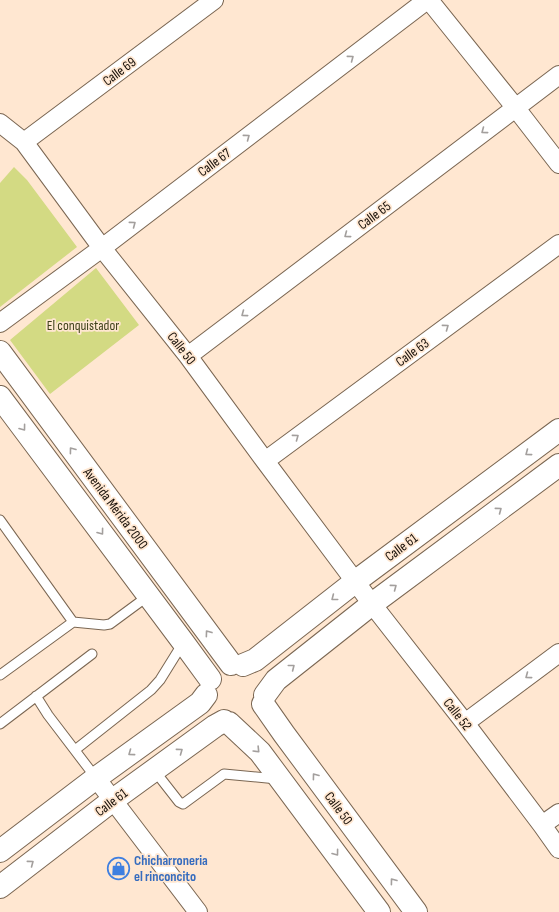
<svg xmlns="http://www.w3.org/2000/svg" width="559" height="912" viewBox="0 0 559 912" font-family="'Sofia Sans Condensed',sans-serif">
<style>
.green{fill:#d3da83}
.lines{fill:none;stroke-linecap:round;stroke-linejoin:round}
.lane-casing{stroke:#7a6652;stroke-width:11}
.street-casing{stroke:#7a6652;stroke-width:20}
.secondary-casing{stroke:#7a6652;stroke-width:24}
.lane{stroke:#fff;stroke-width:9}
.street{stroke:#fff;stroke-width:18}
.secondary{stroke:#fff;stroke-width:22}
.oneway{stroke:#a39f9d}
.labels{text-anchor:middle;stroke-width:3.5;stroke-linejoin:round;paint-order:stroke}
.street-label{font-size:14px;fill:#181009;stroke:#ffe7d1}
.park-label{font-size:14px;fill:#3d4019;stroke:#ffe7d1}
.shop-label{font-size:14px;font-weight:bold;fill:#366cbe;stroke:#ffe7d1;text-anchor:start}
</style>
<rect width="100%" height="100%" fill="#ffe7d1"/>
<path class="green" d="M14 167 27 180 77 247 0 307V183Z
M96 268 139 325 50 394 10 340Z"/>
<g class="lines">
<defs>
<path id="lane" d="M0 520 73 622
M0 675 73 622 104 625 110 624 148 596
M36 696 48 715 96 778
M0 724 92 654
M75 750 151 690 160 680 183 643
M154 770 179 802 183 804 224 774 277 779"/>
<path id="street" d="M429 0 515 107 559 164
M0 123 24 142 102 248 188 356 265 461 372 604 465 723 542 825 559 849
M24 142 214 0
M0 323 102 248 427 0
M188 356 559 75
M265 461 559 244
M465 723 559 653
M96 778 198 912
M542 825 559 813"/>
<path id="secondary" d="M0 352 231 664
M0 397 183 642 210 679
M243 665 255 660 356 581 559 430
M265 695 276 680 372 604 559 465
M263 704 284 734 416 912
M229 723 260 752 379 912
M0 851 96 778 200 703 206 695
M0 887 113 800 215 726 224 721"/>
</defs>
<use href="#lane" class="lane-casing"/>
<use href="#street" class="street-casing"/>
<use href="#secondary" class="secondary-casing"/>
<use href="#lane" class="lane"/>
<use href="#street" class="street"/>
<use href="#secondary" class="secondary"/>
</g>
<defs><path id="oneway-chevron" d="M-2-3.5L2.5 0L-2 3.5" fill="none" stroke-width="1.6" stroke-linecap="round" stroke-linejoin="round"/></defs>
<g class="oneway">
<use href="#oneway-chevron" transform="translate(351 58) rotate(-37)"/>
<use href="#oneway-chevron" transform="translate(484 131) rotate(143)"/>
<use href="#oneway-chevron" transform="translate(247 137) rotate(-37)"/>
<use href="#oneway-chevron" transform="translate(133 224) rotate(-37)"/>
<use href="#oneway-chevron" transform="translate(347 235) rotate(143)"/>
<use href="#oneway-chevron" transform="translate(244 314) rotate(143)"/>
<use href="#oneway-chevron" transform="translate(446 327) rotate(-36)"/>
<use href="#oneway-chevron" transform="translate(23 428) rotate(53)"/>
<use href="#oneway-chevron" transform="translate(296 437) rotate(-36)"/>
<use href="#oneway-chevron" transform="translate(72 450) rotate(-127)"/>
<use href="#oneway-chevron" transform="translate(528 453) rotate(143)"/>
<use href="#oneway-chevron" transform="translate(499 510) rotate(-37)"/>
<use href="#oneway-chevron" transform="translate(101 532) rotate(53)"/>
<use href="#oneway-chevron" transform="translate(394 587) rotate(-37)"/>
<use href="#oneway-chevron" transform="translate(334 598) rotate(142)"/>
<use href="#oneway-chevron" transform="translate(208 633) rotate(-126)"/>
<use href="#oneway-chevron" transform="translate(292 667) rotate(-38)"/>
<use href="#oneway-chevron" transform="translate(528 676) rotate(143)"/>
<use href="#oneway-chevron" transform="translate(257 750) rotate(46)"/>
<use href="#oneway-chevron" transform="translate(180 751) rotate(-36)"/>
<use href="#oneway-chevron" transform="translate(131 753) rotate(144)"/>
<use href="#oneway-chevron" transform="translate(315 776) rotate(-127)"/>
<use href="#oneway-chevron" transform="translate(336 853) rotate(53)"/>
<use href="#oneway-chevron" transform="translate(31 863) rotate(-37)"/>
<use href="#oneway-chevron" transform="translate(393 881) rotate(-127)"/>
</g>
<defs>
<symbol id="shop-ring" viewBox="-11 -11 22 22"><circle r="9.5" fill="#ffe7d1" stroke="#3f7fe0" stroke-width="1.5"/><path d="M-5-2.5h2.3a2.7 3.5 0 0 1 5.4 0H5L5.5 6h-11ZM-1.5-2.5h3a1.5 2.3 0 0 0-3 0Z" fill="#3f7fe0"/></symbol>
</defs>
<g fill-rule="evenodd">
<use href="#shop-ring" x="106" y="856" width="25" height="25"/>
</g>
<g class="labels">
<g class="street-label">
<text transform="translate(119 71) rotate(-37)" y="5">Calle 69</text>
<text transform="translate(214 162) rotate(-37)" y="5">Calle 67</text>
<text transform="translate(374 215) rotate(-37)" y="5">Calle 65</text>
<text transform="translate(182 348) rotate(52)" y="5">Calle 50</text>
<text transform="translate(412 352) rotate(-36)" y="5">Calle 63</text>
<text transform="translate(116 508) rotate(53)" y="5">Avenida Mérida 2000</text>
<text transform="translate(401 547) rotate(-37)" y="5">Calle 61</text>
<text transform="translate(458 714) rotate(52)" y="5">Calle 52</text>
<text transform="translate(111 802) rotate(-37)" y="5">Calle 61</text>
<text transform="translate(339 808) rotate(53)" y="5">Calle 50</text>
</g>
<g class="park-label">
<text x="83" y="330">El conquistador</text>
</g>
<g class="shop-label">
<text x="134" y="865">Chicharroneria<tspan x="134" dy="16">el rinconcito</tspan></text>
</g>
</g>
</svg>
